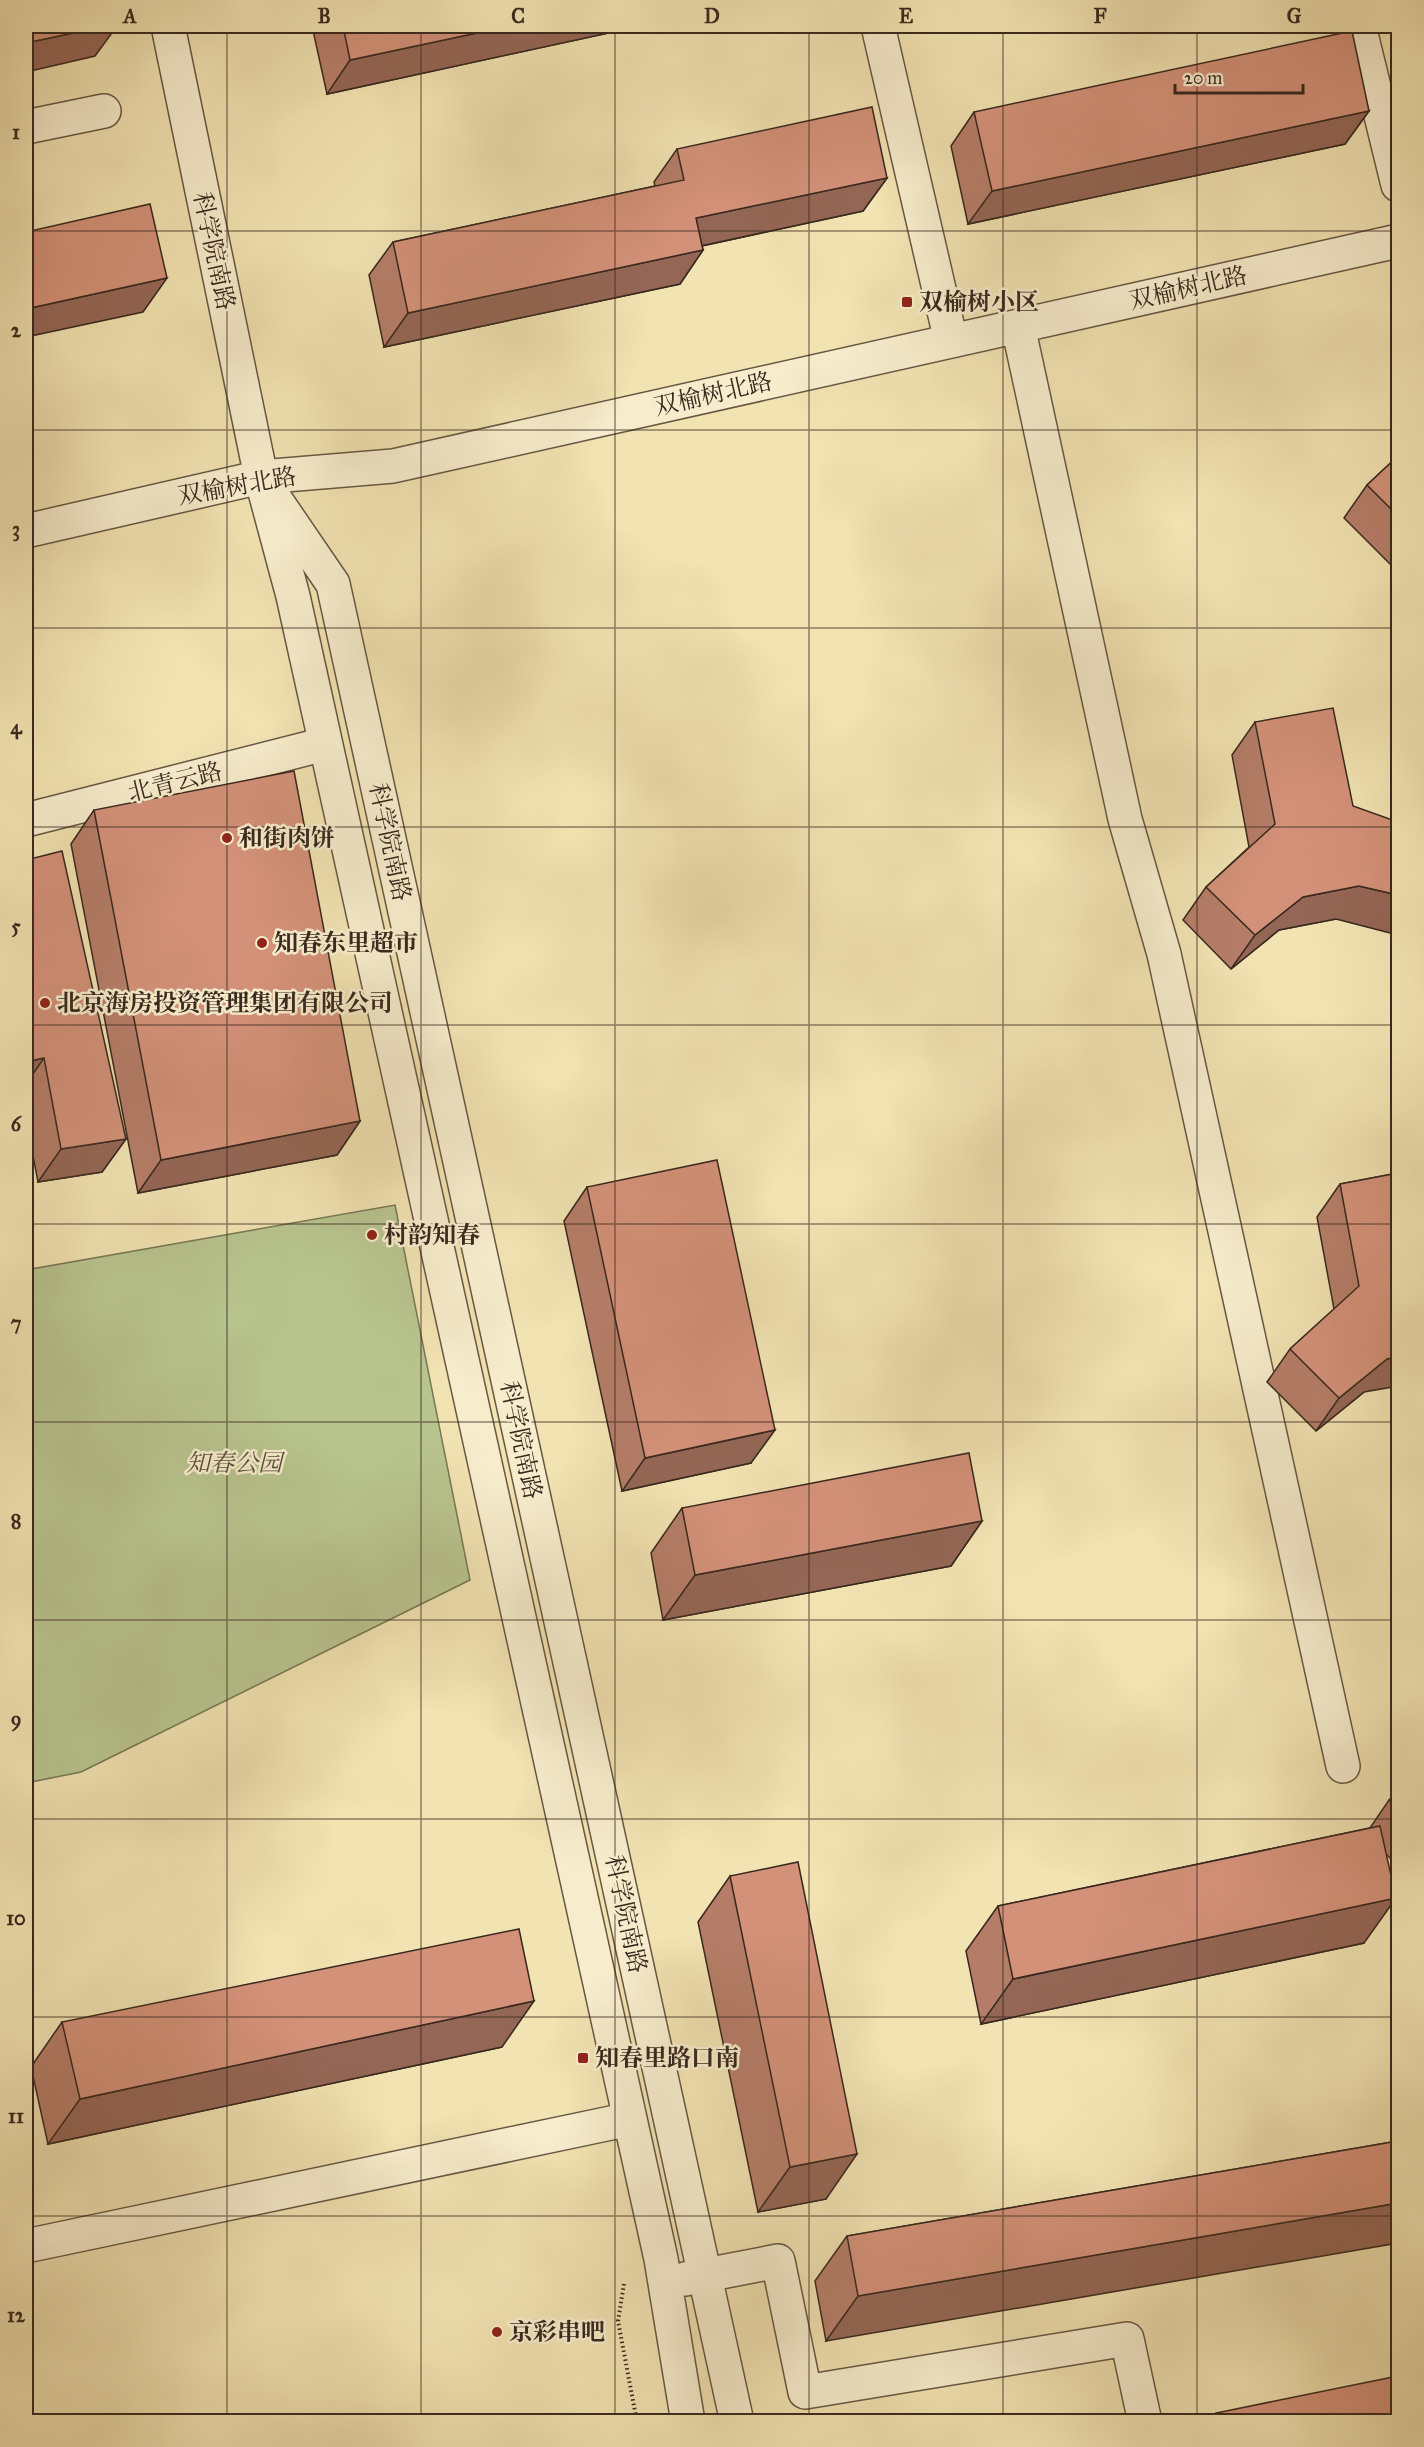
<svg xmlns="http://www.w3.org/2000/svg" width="1424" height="2447" viewBox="0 0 1424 2447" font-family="'IM FELL Great Primer','Noto Serif SC',serif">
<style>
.green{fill:#b8c48e;stroke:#787656;stroke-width:1.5}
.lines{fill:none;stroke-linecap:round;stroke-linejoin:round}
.minor-casing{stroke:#675743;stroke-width:36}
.path{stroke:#39281e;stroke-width:4;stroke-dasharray:1.5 3;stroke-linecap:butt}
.minor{stroke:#f7edcd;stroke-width:33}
.wall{fill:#b57d68;stroke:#39281e;stroke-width:1.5}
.shaded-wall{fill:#946655;stroke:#39281e;stroke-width:1.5}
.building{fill:#d39179;stroke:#39281e;stroke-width:1.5}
.grid{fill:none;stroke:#39281e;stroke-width:1.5;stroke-opacity:0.55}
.poi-dot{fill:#8f2418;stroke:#f7edcd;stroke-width:2}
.labels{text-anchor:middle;stroke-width:5;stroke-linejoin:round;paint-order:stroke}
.street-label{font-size:24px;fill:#39281e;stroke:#f7edcd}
.poi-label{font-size:24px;font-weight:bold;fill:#39281e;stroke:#f7edcd;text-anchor:start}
.park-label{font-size:24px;font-style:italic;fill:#594f3a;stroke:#f7edcd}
.neatline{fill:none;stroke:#39281e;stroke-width:2}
.grid-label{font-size:20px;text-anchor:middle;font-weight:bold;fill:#39281e}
</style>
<rect width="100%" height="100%" fill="#f2e3b2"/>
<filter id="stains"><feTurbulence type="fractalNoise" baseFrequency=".00333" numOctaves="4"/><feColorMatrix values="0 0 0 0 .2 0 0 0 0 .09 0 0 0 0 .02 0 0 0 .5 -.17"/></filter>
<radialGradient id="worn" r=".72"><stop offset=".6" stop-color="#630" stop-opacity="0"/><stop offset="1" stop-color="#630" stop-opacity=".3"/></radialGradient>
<path class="green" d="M395 1205 470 1580 81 1772 26 1783V1270Z"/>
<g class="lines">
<defs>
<path id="minor" d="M168 26 261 477 293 596 661 2259 688 2422
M878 26 951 341
M1359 26 1398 185
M26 127 104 111
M1018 326 1125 819 1164 954 1343 1766
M275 499 333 584 737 2422
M26 531 261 477 393 466 1398 241
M26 820 325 744
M26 2246 630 2119
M685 2279 778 2261 805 2392 1127 2339 1145 2422"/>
</defs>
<use href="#minor" class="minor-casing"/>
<path class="path" d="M624 2284 618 2321 637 2422"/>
<use href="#minor" class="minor"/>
</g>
<path class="wall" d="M312 26H625L622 30 327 94Z
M1369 111 1345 144 968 224 951 146 974 112Z
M677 149 887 178 863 211 702 246 703 250 680 284 384 347 369 275 393 242 655 186 654 182Z
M1398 346V378L1394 353Z
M1398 456V562L1393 567 1344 518 1367 485Z
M1255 722 1336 919 1279 930 1231 969 1183 920 1206 887 1249 847 1232 755Z
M94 810 360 1121 337 1155 138 1193 71 844Z
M26 860 126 1139 102 1172 38 1182 26 1119Z
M1398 1173 1364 1392 1316 1431 1267 1382 1290 1349 1334 1309 1317 1217 1340 1184Z
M587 1187 751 1463 622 1491 564 1221Z
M682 1508 982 1521 951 1566 663 1620 651 1553Z
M1398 1792V1866L1386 1854 1364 1943 981 2024 966 1951 998 1906 1370 1828 1389 1800Z
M730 1876 826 2199 758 2212 698 1922Z
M62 2022 502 2047 48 2144 31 2067Z
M1398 2141 826 2341 815 2281 847 2236Z
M1216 2413 1398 2421H1210Z"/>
<path class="shaded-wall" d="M106 26H117L95 56 26 72V43Z
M510 26H625L622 30 327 94 350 60Z
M1369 111 1345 144 968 224 992 191Z
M887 178 863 211 673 252 696 218Z
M703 250 680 284 384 347 408 313Z
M167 278 143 312 26 337V309Z
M1359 886 1398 895V935L1336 919 1279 930 1231 969 1255 935 1303 897Z
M44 1058 26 1084V1062Z
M360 1121 337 1155 138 1193 161 1160Z
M126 1139 102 1172 38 1182 61 1149Z
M1398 1357V1386L1364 1392 1316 1431 1339 1398 1387 1359Z
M775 1430 751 1463 622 1491 645 1458Z
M982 1521 951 1566 663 1620 695 1575Z
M1396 1898 1364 1943 981 2024 1013 1979Z
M534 2001 502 2047 48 2144 80 2099Z
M857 2154 826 2199 758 2212 790 2167Z
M1398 2203V2243L826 2341 858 2296Z"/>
<path class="building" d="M26 26H106L26 43Z
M343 26H510L350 60Z
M1352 31 1369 111 992 191 974 112Z
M872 107 887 178 696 218 703 250 408 313 393 242 684 180 677 149Z
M150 204 167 278 26 309V232Z
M1398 456V516L1367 485Z
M1333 708 1353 806 1398 822V895L1359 886 1303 897 1255 935 1206 887 1275 824 1255 722Z
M294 771 360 1121 161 1160 94 810Z
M62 851 126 1139 61 1149 44 1058 26 1062V860Z
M717 1160 775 1430 645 1458 587 1187Z
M1398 1173V1357L1387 1359 1339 1398 1290 1349 1359 1286 1340 1184Z
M969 1453 982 1521 695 1575 682 1508Z
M1398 1792V1810L1389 1800Z
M1380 1826 1396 1898 1013 1979 998 1906Z
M798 1862 857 2154 790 2167 730 1876Z
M519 1929 534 2001 80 2099 62 2022Z
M1398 2141V2203L858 2296 847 2236Z
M1398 2376V2421H1218L1216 2413Z"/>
<path class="grid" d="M227 26V2422M421 26V2422M615 26V2422M809 26V2422M1003 26V2422M1197 26V2422M26 231H1398M26 430H1398M26 628H1398M26 827H1398M26 1025H1398M26 1224H1398M26 1422H1398M26 1620H1398M26 1819H1398M26 2017H1398M26 2216H1398"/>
<g class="poi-dot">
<rect x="901" y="296" width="12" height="12" rx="3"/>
<circle cx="227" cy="838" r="6"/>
<circle cx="262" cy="943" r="6"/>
<circle cx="45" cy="1003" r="6"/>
<circle cx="372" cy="1235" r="6"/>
<rect x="577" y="2052" width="12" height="12" rx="3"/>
<circle cx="497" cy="2332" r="6"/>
</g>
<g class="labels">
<g class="street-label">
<text transform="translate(214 251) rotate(78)" y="8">科学院南路</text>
<text transform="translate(1188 288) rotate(-13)" y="8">双榆树北路</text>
<text transform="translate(713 394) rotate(-13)" y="8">双榆树北路</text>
<text transform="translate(237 486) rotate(-10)" y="8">双榆树北路</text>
<text transform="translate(175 782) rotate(-14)" y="8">北青云路</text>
<text transform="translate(390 842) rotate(78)" y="8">科学院南路</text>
<text transform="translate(521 1440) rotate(78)" y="8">科学院南路</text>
<text transform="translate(626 1914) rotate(78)" y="8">科学院南路</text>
</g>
<g class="poi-label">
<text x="919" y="310">双榆树小区</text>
<text x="239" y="846">和街肉饼</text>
<text x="274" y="951">知春东里超市</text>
<text x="57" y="1011">北京海房投资管理集团有限公司</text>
<text x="384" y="1243">村韵知春</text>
<text x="595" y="2066">知春里路口南</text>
<text x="509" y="2340">京彩串吧</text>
</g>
<g class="park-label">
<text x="234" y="1471">知春公园</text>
</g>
</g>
<rect width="1424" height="2447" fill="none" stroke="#f2e3b2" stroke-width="66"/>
<path d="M1175 84v9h128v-9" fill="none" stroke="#39281e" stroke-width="3"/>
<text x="1184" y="84" font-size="18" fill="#39281e" stroke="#f7edcd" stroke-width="4.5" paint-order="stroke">20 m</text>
<rect x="33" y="33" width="1358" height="2381" class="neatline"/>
<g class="grid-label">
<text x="130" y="23">A</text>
<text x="324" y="23">B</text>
<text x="518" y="23">C</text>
<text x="712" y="23">D</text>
<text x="906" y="23">E</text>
<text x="1100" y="23">F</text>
<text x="1294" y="23">G</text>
<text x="16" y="139">1</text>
<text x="16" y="337">2</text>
<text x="16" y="536">3</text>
<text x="16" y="734">4</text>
<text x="16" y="933">5</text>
<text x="16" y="1131">6</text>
<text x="16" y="1330">7</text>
<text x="16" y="1528">8</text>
<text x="16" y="1726">9</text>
<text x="16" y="1925">10</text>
<text x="16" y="2123">11</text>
<text x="16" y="2322">12</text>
</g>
<rect width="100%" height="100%" filter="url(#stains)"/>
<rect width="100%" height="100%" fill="url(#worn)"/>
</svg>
